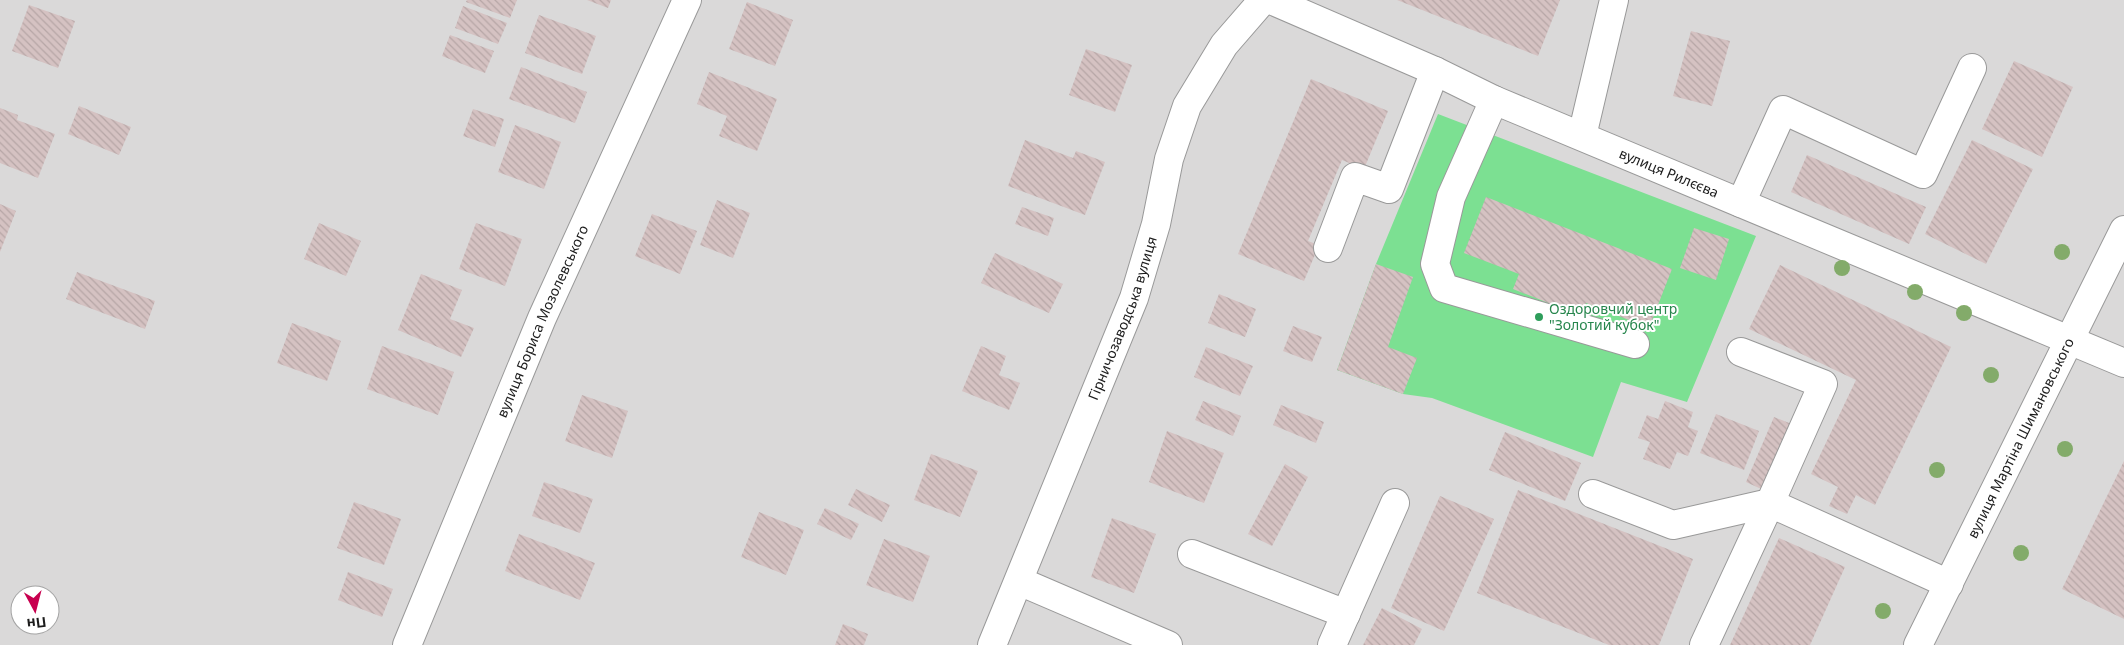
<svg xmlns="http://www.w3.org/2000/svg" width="2124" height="645" viewBox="0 0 2124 645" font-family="'Noto Sans',sans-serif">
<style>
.residential{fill:#dad9d9;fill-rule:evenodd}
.pitch{fill:#7ce092}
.building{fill:url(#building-back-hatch)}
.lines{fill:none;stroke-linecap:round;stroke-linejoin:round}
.minor-casing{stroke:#999;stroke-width:30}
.minor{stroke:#fff;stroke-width:28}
.tree{fill:#83ab6a}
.leisure-dot{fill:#2e9e5b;stroke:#fff;stroke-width:2}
.labels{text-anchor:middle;stroke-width:4;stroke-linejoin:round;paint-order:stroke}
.street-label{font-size:14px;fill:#1c1c1c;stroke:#fff}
.leisure-label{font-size:14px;fill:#27864d;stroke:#fff;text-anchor:start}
</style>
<defs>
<pattern id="building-back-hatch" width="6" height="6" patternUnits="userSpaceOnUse" patternTransform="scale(1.25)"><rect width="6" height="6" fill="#d5c2c2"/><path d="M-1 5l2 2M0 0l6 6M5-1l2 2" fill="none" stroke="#b6a6a6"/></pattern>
</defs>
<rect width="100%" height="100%" fill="#eee5e1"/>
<path class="residential" d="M0 0H2124V645H0ZM20 595H50V625H20Z"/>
<path class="pitch" d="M1438 114 1756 236 1687 402 1621 382 1593 457 1432 398 1403 394 1337 370 1376 264Z"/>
<path class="building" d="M467 0H517L510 18 466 2Z
M587 0H611L608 8Z
M1397 0H1560L1538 56Z
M747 2 793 20 775 66 729 49Z
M29 5 75 21 58 68 12 51Z
M463 6 507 23 498 44 455 28Z
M539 15 596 36 582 74 525 53Z
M1691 31 1730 41 1712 106 1673 96Z
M450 35 494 51 485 73 442 56Z
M1086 49 1132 65 1115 112 1069 95Z
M2014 61 2073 87 2042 157 1982 129Z
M521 67 587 92 575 123 509 99Z
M709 72 777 99 757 151 719 136 727 116 697 104Z
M1311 79 1388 111 1364 169 1342 160 1308 241 1319 245 1304 281 1238 254Z
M79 106 131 127 119 155 68 134Z
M0 108 18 115 17 120 55 134 38 178 0 163Z
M473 109 504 119 495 147 463 136Z
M515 125 561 142 544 189 498 172Z
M1025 140 1073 158 1076 151 1105 162 1085 215 1008 186Z
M1972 140 2033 169 1986 264 1925 234Z
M1807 155 1926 207 1909 244 1791 192Z
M1486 197 1672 269 1649 328 1586 303 1581 316 1513 289 1519 274 1464 253Z
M717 200 750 213 733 258 700 245Z
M0 204 16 211 0 252Z
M1022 207 1054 218 1048 236 1015 224Z
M652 214 697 231 680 274 635 256Z
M319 223 361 241 346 276 304 259Z
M476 223 522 239 505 286 459 269Z
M1694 228 1729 239 1716 280 1680 268Z
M995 253 1063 284 1049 313 981 283Z
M1376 264 1413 277 1388 347 1417 358 1403 394 1337 370Z
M1780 265 1951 347 1875 505 1856 495 1847 514 1829 506 1838 487 1811 474 1856 380 1749 329Z
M77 272 155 301 145 329 66 299Z
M421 274 462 290 450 319 474 328 461 357 398 330Z
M1219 294 1256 309 1245 337 1208 323Z
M292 323 341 341 327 381 277 363Z
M1293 326 1322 337 1312 362 1283 351Z
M382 346 454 372 438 415 367 389Z
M981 346 1006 356 999 375 1020 383 1009 410 962 391Z
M1206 347 1253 366 1240 396 1194 377Z
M582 395 628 411 612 458 565 441Z
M1203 401 1241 416 1233 436 1195 420Z
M1665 401 1693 412 1688 427 1698 431 1688 456 1677 452 1670 469 1643 459 1650 442 1638 438 1647 415 1658 419Z
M1281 405 1324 422 1316 443 1273 425Z
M1716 414 1759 431 1744 470 1700 453Z
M1774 417 1799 427 1770 493 1746 482Z
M1167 431 1224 453 1204 503 1149 482Z
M1505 432 1581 463 1565 501 1489 470Z
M931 454 978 471 960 517 914 500Z
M2124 461V619L2062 589Z
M1285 464 1308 477 1272 546 1248 534Z
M544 482 593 499 580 533 532 516Z
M856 489 890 505 882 522 848 505Z
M1518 490 1693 559 1659 645H1609L1477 593Z
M1440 496 1494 519 1444 631 1391 608Z
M354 502 401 519 384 565 337 548Z
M825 508 859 524 851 540 817 524Z
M759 512 804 530 786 575 741 557Z
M1112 518 1156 534 1134 593 1091 577Z
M519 534 595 563 580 600 505 571Z
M1779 538 1845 567 1810 645H1730Z
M884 539 930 556 913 602 866 585Z
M348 572 393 589 382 617 338 600Z
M1382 608 1422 629 1414 645H1363Z
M843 624 868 634 864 645H835Z"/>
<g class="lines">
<defs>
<g id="minor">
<path id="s1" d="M1271 0 1435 71 1494 100 2124 363"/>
<path d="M1494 100 1451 197 1435 264 1444 288 1635 344"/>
<path d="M1582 136 1614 0"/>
<path d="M1741 203 1783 110 1923 174 1972 68"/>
<path d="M1328 248 1355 177 1389 189 1435 71"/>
<path d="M1593 494 1673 525 1770 503 1823 384 1741 352"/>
<path d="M1192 554 1346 614"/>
<path d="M1019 581 1168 645"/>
<path id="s2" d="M407 645 542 318 687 0"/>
<path id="s3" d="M992 645 1134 298 1156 224 1169 159 1187 106 1224 45 1263 0"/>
<path d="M1332 645 1395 503"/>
<path d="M1704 645 1770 503 1949 584"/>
<path id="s4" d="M1918 645 2124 230"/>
</g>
</defs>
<use href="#minor" class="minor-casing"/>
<use href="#minor" class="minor"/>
</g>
<g class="tree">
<circle cx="2062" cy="252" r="8"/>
<circle cx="1842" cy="268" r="8"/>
<circle cx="1915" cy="292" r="8"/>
<circle cx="1964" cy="313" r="8"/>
<circle cx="1991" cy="375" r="8"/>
<circle cx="2065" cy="449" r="8"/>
<circle cx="1937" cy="470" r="8"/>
<circle cx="2021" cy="553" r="8"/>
<circle cx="1883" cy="611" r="8"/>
</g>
<circle class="leisure-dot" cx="1539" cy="317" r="5"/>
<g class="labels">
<g class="street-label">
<text dy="5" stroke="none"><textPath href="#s1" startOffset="434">вулиця Рилєєва</textPath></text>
<text dy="5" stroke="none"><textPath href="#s3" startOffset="352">Гірничозаводська вулиця</textPath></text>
<text dy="5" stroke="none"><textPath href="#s2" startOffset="351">вулиця Бориса Мозолевського</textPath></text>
<text dy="5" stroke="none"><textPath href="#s4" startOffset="231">вулиця Мартіна Шимановського</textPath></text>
</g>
<g class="leisure-label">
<text x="1549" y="314">Оздоровчий центр<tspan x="1549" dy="16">"Золотий кубок"</tspan></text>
</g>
</g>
<g transform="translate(35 610) rotate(173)"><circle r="24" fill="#ffffff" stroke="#a4a4a4"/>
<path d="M0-4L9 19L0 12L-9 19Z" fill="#c8004f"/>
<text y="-8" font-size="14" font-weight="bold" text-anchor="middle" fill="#1c1c1c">Пн</text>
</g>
</svg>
